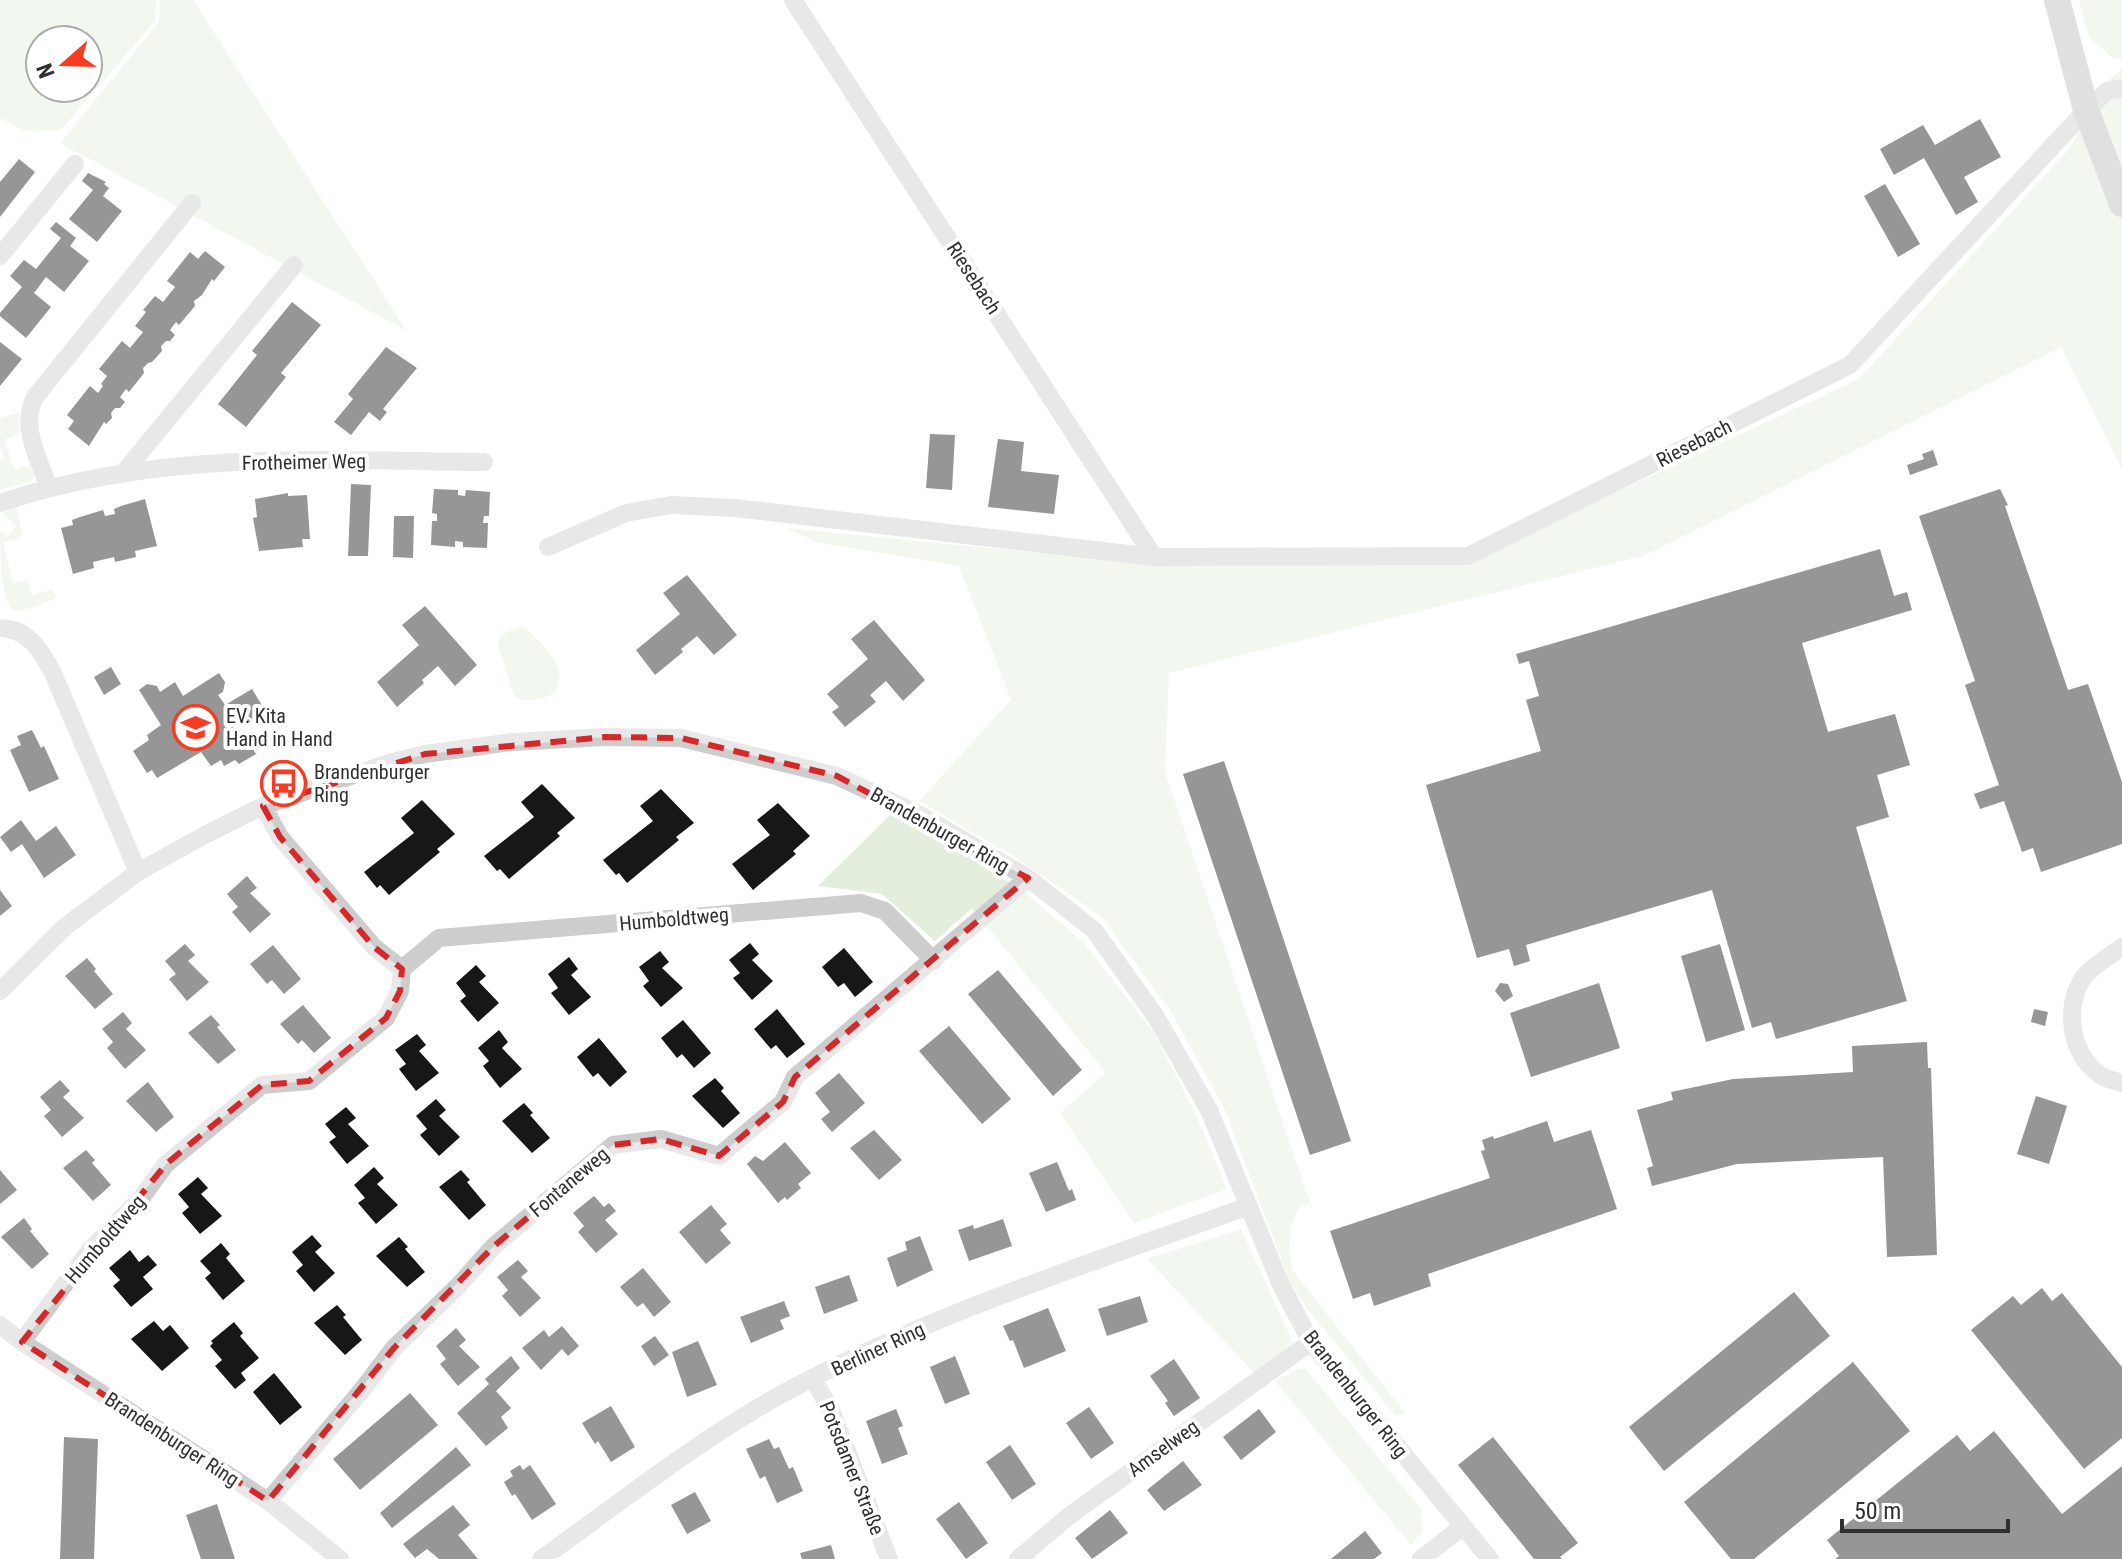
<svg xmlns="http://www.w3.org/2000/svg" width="2122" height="1559" viewBox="0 0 2122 1559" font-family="'Roboto Condensed',sans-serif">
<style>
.green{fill:#e3eedd;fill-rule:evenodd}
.building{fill:#171717}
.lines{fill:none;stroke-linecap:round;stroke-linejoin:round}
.street{stroke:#cdcdcd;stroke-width:18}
.secondary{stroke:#bababa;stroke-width:26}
.marked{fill:none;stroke:#d62828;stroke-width:6;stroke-dasharray:16 10;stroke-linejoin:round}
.labels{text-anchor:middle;stroke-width:8;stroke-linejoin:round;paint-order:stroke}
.street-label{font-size:20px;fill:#303030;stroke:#fff}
.poi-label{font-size:20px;fill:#303030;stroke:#fff;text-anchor:start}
</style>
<rect width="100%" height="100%" fill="#fff"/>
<path class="green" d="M0 0H156L155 21 61 130 24 131 0 118ZM40 40H88V88H40Z
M160 0H193L407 331 60 143 159 22Z
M2079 0H2122V58H2113L2089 37Z
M2122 69V470L2061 347 1643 556 1169 673 1165 772 1310 1203 1298 1208C1289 1229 1287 1248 1293 1271L1406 1414 1395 1415 1307 1309 1290 1282 1224 1108 1171 1012 1102 917 1018 859 919 801 1011 700 959 566 819 543 785 528 1135 562 1469 561 1859 379 2069 149 2103 85Z
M20 412 19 434 4 440 15 470 31 465 34 478 31 481 0 490V460L4 458 0 446V418Z
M14 505 16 506 22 532 19 538 3 542 13 583 28 579 32 595 53 589 56 598C45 602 31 610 19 611 0 614 0 549 0 531L7 537 16 526 3 514Z
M518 628H525C537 639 553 654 558 669 567 696 536 705 516 698 510 688 509 679 505 667 499 647 489 637 518 628Z
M891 814 935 836 1024 892 1083 942 1153 1031 1196 1115 1227 1189 1134 1223 1060 1113 1106 1073 972 908 935 941 882 894 818 886Z
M1241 1229 1293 1343 1254 1373 1147 1259Z
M1305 1368 1420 1508 1423 1531 1411 1545 1275 1381 1298 1369Z"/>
<path class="building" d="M1980 119 2001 157 1964 177 1978 202 1956 215 1924 158 1894 175 1880 149 1923 125 1935 145Z
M19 159 35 172 0 217V182Z
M88 173 106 182 104 184 109 188 103 196 122 211 97 242 69 219 93 190 82 181Z
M1885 184 1920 244 1898 257 1864 196Z
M56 222 76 238 70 246 89 261 64 292 46 277 34 293 51 307 26 338 0 316V313L22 287 10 276 24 260 36 269 61 238 50 229Z
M205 251 225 267 214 281 212 279 202 295 194 301 195 306 179 325 176 322 170 330 175 335 170 341H166L161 346 162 351 152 362 148 363 143 368 144 373 129 392 126 389 120 397 125 402 120 408H115L111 413 112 418 106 424 104 422 89 446 68 429 74 421 67 415 90 386 98 393 103 386 101 384 107 376 99 369 122 341 130 348 143 332 135 326 146 312 143 310 155 296 163 302 175 287 167 281 190 252 198 259Z
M292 302 321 325 281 373 286 377 246 427 218 404 257 355 252 351Z
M0 342 22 359 0 386Z
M386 347 417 368 383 409 387 412 380 421 369 412 351 435 334 422 353 399 348 394Z
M930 434 955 435 952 490 926 488Z
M998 439 1024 442 1021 471 1059 475 1054 514 988 507Z
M1933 450 1938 465 1910 475 1907 465 1924 459 1922 454Z
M351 484 371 485 368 556H348Z
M434 489 458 490V495L465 496 466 490 490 492 489 516H484L483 523H488L487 548 463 547V542L455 541V547L431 545 432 521H437V514L432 513Z
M2000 489 2008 505 2005 506 2068 690 2088 684 2122 782V844L2041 872 2033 848 2022 852 2004 801 1980 809 1974 794 1999 785 1965 685 1975 681 1919 516Z
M288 493V496L307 495 310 539H302L303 547 259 551 253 518 257 517 255 499Z
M145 499 157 546 135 551 136 557 115 562 114 557 93 562 94 568 73 574 61 528 73 525 72 520 80 517 103 510 105 516 115 514 114 509 121 506Z
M394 516H414L413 558 393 557Z
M1880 549 1894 596 1907 592 1912 610 1802 643 1828 732 1895 714 1910 765 1877 775 1889 817 1856 827 1907 1001 1776 1039 1771 1022 1752 1028 1712 890 1526 945 1530 961 1514 966 1509 949 1477 958 1426 785 1541 751 1526 700 1539 696 1529 661 1519 664 1516 654Z
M687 575 737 635 714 655 697 636 681 649 683 652 655 675 636 650 680 614 663 593Z
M425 606 477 665 455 686 438 666 422 680 424 683 397 707 377 682 419 645 402 625Z
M874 620 925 680 903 701 886 681 870 695 876 702 845 727 832 712 839 707 827 694 868 659 851 639Z
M111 667 121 684 104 695 94 677Z
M219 673 225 682 223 692 218 695 225 705 252 689 268 715 255 723 246 721 229 731 238 746 242 744 251 746 256 754 239 764 235 760 224 766 221 760 211 766 201 752 157 778 152 770 147 773 133 751 149 740 147 735 161 725 139 690 147 684 157 686 160 692 175 682 183 696Z
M32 730 41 748 44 746 59 779 29 792 10 750 21 745 17 736Z
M1224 761 1351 1141 1310 1155 1183 774Z
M542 784 575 818 557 833 560 836 509 879 500 869 497 871 484 856 534 817 521 802Z
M661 789 694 823 676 837 679 840 627 883 619 873 616 875 603 860 653 821 640 806Z
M422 800 455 834 437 849 440 852 389 895 380 885 377 888 364 872 414 833 401 818Z
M778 803 810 836 793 851 796 854 753 890 732 864 770 835 757 820Z
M21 820 36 841 56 826 76 855 44 878 22 844 11 852 0 837Z
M247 876 257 888 250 893 271 914 250 933 232 912 238 907 227 894Z
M0 890 12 906 0 916Z
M750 943 759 954 752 960 773 981 752 1000 733 978 740 973 729 960Z
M185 944 195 955 188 961 209 982 187 1001 169 979 176 974 165 961Z
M1720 944 1745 1030 1706 1042 1681 956Z
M273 945 301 979 284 994 272 980 267 984 250 964Z
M844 948 873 982 855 997 844 983 838 987 822 967Z
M660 951 669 962 662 968 683 988 661 1007 643 986 649 981 639 967Z
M569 957 578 969 571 975 591 997 569 1015 551 993 558 988 548 974Z
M87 958 96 969 94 971 113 994 95 1009 65 976Z
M476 965 486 976 479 982 499 1003 478 1022 460 1001 466 996 456 983Z
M998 970 1082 1070 1053 1096 968 994Z
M1500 983 1508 984 1513 996 1504 1002 1495 991Z
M1599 983 1620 1048 1531 1077 1510 1013Z
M303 1005 331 1038 314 1053 302 1040 298 1044 280 1024Z
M777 1009 805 1044 787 1058 776 1045 771 1049 754 1029Z
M2034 1009 2048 1012 2045 1026 2031 1022Z
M123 1012 132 1023 126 1029 146 1050 125 1069 107 1048 113 1042 102 1029Z
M211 1015 220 1025 217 1027 236 1050 218 1064 188 1033Z
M683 1020 711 1053 694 1068 682 1054 677 1058 661 1038Z
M949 1026 1011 1099 982 1124 919 1051Z
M499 1030 508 1042 502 1048 522 1069 500 1088 483 1066 489 1061 478 1048Z
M417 1034 426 1045 419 1051 439 1073 416 1091 399 1069 406 1064 395 1050Z
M599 1038 627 1072 610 1087 598 1073 593 1077 577 1057Z
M1927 1042 1928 1068H1931L1937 1255 1887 1257 1883 1157 1737 1164 1652 1186 1647 1168 1653 1166 1637 1110 1673 1100 1671 1092 1733 1079 1853 1072 1852 1046Z
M839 1073 865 1103 832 1132 821 1119 830 1112 815 1093Z
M715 1078 724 1088 721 1091 740 1113 723 1128 692 1096Z
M60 1080 70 1091 63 1097 84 1118 62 1137 44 1116 51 1110 40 1097Z
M148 1082 174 1117 156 1132 126 1101Z
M2036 1096 2067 1106 2049 1164 2017 1154Z
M436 1099 446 1110 439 1116 460 1137 439 1156 420 1135 427 1129 416 1116Z
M524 1103 533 1113 530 1115 550 1138 532 1153 502 1121Z
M346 1107 356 1118 348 1124 369 1146 347 1164 329 1142 336 1137 325 1124Z
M1547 1121 1554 1142 1591 1130 1617 1209 1428 1274 1431 1286 1374 1306 1370 1293 1353 1299 1330 1231 1490 1178 1481 1151 1485 1150 1482 1140 1493 1136 1494 1139Z
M874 1130 902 1160 879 1180 850 1148Z
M785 1142 811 1173 798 1184 801 1188 787 1200 785 1197 778 1203 747 1164 755 1156 763 1161Z
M86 1150 95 1160 92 1163 111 1185 93 1201 63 1168Z
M1057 1162 1069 1191 1072 1189 1076 1200 1046 1212 1029 1173Z
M374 1167 384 1178 377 1184 398 1205 376 1224 358 1203 365 1198 354 1185Z
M0 1170 17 1190 0 1204Z
M461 1170 470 1180 467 1182 486 1205 469 1220 439 1187Z
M198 1177 208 1188 201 1194 222 1216 200 1234 182 1213 189 1207 178 1194Z
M594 1196 604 1207 609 1203 616 1211 605 1220 618 1234 596 1253 578 1232 584 1226 573 1213Z
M711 1205 727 1224 720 1230 731 1243 706 1264 679 1232Z
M24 1218 32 1229 30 1231 49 1254 32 1269 1 1237Z
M1003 1219 1012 1246 969 1261 958 1230 973 1225 974 1229Z
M312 1235 322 1246 315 1252 335 1273 314 1292 296 1271 303 1265 292 1252Z
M920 1236 933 1270 897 1287 887 1258 907 1250 905 1242Z
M399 1237 408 1247 405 1249 425 1272 407 1287 376 1256Z
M221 1243 230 1254 226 1258 245 1281 223 1300 205 1278 211 1273 200 1261Z
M130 1250 139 1262 148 1255 157 1265 143 1277 153 1289 131 1307 113 1286 120 1280 109 1268Z
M518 1260 528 1271 521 1277 541 1298 520 1317 502 1296 508 1290 497 1277Z
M643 1268 671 1302 654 1317 643 1303 637 1307 620 1287Z
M849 1275 858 1301 824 1314 815 1287Z
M2042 1288 2052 1301 2062 1293 2122 1367V1438L2084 1469 1971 1330 2013 1296 2021 1305Z
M1794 1292 1830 1336 1664 1471 1629 1427Z
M1140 1296 1148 1322 1107 1336 1098 1309Z
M784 1301 790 1316 780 1320 784 1329 751 1343 740 1317Z
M337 1305 346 1315 343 1317 362 1340 345 1355 314 1323Z
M1048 1308 1066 1351 1024 1368 1013 1340 1010 1341 1003 1326Z
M154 1321 163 1331 170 1325 189 1348 162 1371 131 1339Z
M234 1322 243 1333 240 1336 259 1358 241 1373 246 1380 235 1389 215 1366 222 1360 210 1346 213 1343 211 1341Z
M562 1326 579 1346 568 1356 562 1349 541 1370 522 1348 544 1330 549 1337Z
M456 1328 466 1340 459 1346 480 1367 458 1386 440 1364 446 1359 436 1346Z
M655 1336 669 1355 654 1366 641 1346Z
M698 1341 717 1385 687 1397 672 1352Z
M511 1356 520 1368 496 1391 511 1408 501 1417 508 1428 486 1446 457 1413 489 1384 485 1379Z
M955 1356 970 1394 945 1404 930 1367Z
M1174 1359 1200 1398 1174 1416 1165 1403 1168 1401 1150 1376Z
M1853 1362 1910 1431 1754 1559H1731L1684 1502Z
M274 1373 302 1407 280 1425 253 1392Z
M410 1393 438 1425 360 1490 333 1459Z
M611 1406 635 1447 611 1462 598 1441 595 1444 582 1423Z
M1089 1407 1114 1443 1091 1459 1066 1423Z
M896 1409 903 1426 898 1428 908 1454 882 1464 866 1421Z
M1259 1409 1276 1432 1241 1460 1223 1437Z
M1994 1431 2062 1514 2122 1466V1559H1835L1839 1556 1827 1540 1957 1435 1970 1451Z
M64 1437 98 1439 94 1559H60Z
M1493 1437 1578 1543 1560 1557 1562 1559H1534L1458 1465Z
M769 1439 774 1449 779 1447 789 1469 793 1467 803 1491 777 1503 765 1476 760 1479 746 1449Z
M1010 1445 1036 1484 1012 1500 986 1462Z
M456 1447 471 1465 392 1528 380 1513Z
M1183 1461 1202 1485 1164 1511 1147 1490Z
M520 1465 523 1470 530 1465 556 1504 532 1520 515 1494 512 1496 504 1482 513 1476 510 1471Z
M695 1492 711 1521 687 1534 671 1505Z
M959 1502 988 1543 966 1559 936 1519Z
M217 1504 235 1559H201L186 1515Z
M453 1505 470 1525 458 1535 478 1559H439L427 1549 415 1558 403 1544Z
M1110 1510 1128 1533 1092 1559 1075 1538Z
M1365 1531 1382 1553 1374 1559H1331Z
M831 1545 835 1559H802L800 1553Z"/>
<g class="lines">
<path class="street" d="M793 0 1154 557
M0 256 75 164
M125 471 294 265
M48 486C38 456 20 427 35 397L192 203
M0 503C155 450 322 460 484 462
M548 547 626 513 671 505 735 508 1154 557 1468 556 1850 365 2086 110 2107 91 2122 88
M0 628C28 629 39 648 52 671L138 872
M263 806 280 837 374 947 402 969
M2122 947C2110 956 2092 966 2083 978 2064 1008 2070 1053 2099 1074 2105 1079 2115 1081 2122 1083
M0 991 66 926 138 872 203 836 263 806 389 763 425 754 512 742 605 737 681 738 837 776 922 816 1028 878 1094 930 1156 1017 1209 1110 1281 1285 1311 1342 1490 1559
M0 1325 22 1342 268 1501 340 1559
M22 1342 90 1250 142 1197 166 1164 262 1085 309 1081 386 1018 400 991 402 969 439 938 861 903 885 911 934 961
M813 1379 831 1410 889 1559
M268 1501 362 1390 394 1348 458 1286 493 1247 613 1145 661 1139 719 1156 783 1102 795 1077 1028 878
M541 1559C620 1503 697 1441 782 1394 930 1314 1091 1263 1249 1206
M1018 1559 1069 1516 1311 1342
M1421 1559 1462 1527"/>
<path class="secondary" d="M2057 0 2086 110 2122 204"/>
</g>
<path d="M0 0H2122V1559H0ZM605 737 681 738 837 776 1028 878 795 1077 783 1102 719 1156 661 1139 613 1145 493 1247 394 1348 268 1501 22 1342 166 1164 262 1085 309 1081 386 1018 400 991 402 969 374 947 280 837 263 806 425 754Z" fill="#fff" fill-opacity=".55" fill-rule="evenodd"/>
<path class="marked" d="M605 737 681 738 837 776 1028 878 795 1077 783 1102 719 1156 661 1139 613 1145 493 1247 394 1348 268 1501 22 1342 166 1164 262 1085 309 1081 386 1018 400 991 402 969 374 947 280 837 263 806 425 754Z"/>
<defs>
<symbol id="school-ring" viewBox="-11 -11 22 22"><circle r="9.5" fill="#fff" stroke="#f63d24" stroke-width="1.5"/><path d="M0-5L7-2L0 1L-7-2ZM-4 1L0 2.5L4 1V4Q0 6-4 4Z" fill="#f63d24"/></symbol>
<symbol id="bus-ring" viewBox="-11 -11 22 22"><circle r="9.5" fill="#fff" stroke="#f63d24" stroke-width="1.5"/><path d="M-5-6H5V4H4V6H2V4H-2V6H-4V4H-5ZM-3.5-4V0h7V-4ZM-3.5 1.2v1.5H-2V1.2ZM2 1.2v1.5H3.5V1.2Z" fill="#f63d24"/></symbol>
</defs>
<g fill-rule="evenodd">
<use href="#school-ring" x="170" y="702" width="51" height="51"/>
<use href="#bus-ring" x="258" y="758" width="51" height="51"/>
</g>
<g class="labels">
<g class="street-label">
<text transform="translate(974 278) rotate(57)" y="7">Riesebach</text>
<text transform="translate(1694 443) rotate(-27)" y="7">Riesebach</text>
<text transform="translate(304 462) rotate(-1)" y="7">Frotheimer Weg</text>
<text transform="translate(940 830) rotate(29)" y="7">Brandenburger Ring</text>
<text transform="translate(674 919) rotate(-5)" y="7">Humboldtweg</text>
<text transform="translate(569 1182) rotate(-40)" y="7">Fontaneweg</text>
<text transform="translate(105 1239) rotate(-49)" y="7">Humboldtweg</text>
<text transform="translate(878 1349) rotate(-25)" y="7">Berliner Ring</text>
<text transform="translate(1356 1394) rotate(52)" y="7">Brandenburger Ring</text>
<text transform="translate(172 1439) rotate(33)" y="7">Brandenburger Ring</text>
<text transform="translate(1163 1448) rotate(-36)" y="7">Amselweg</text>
<text transform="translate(852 1468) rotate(68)" y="7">Potsdamer Straße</text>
</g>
<g class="poi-label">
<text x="226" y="723">EV. Kita<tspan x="226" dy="23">Hand in Hand</tspan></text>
<text x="314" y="779">Brandenburger<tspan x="314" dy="23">Ring</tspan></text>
</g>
</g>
<g transform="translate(64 64) rotate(250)"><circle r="38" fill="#ffffff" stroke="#acacac" stroke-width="2"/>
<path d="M0-6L14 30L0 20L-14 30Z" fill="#f63d24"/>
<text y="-12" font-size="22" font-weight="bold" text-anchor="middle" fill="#303030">N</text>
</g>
<path d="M1842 1519v12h166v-12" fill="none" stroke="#303030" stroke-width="4"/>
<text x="1854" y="1519" font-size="24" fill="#303030" stroke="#ffffff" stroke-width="6" paint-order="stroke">50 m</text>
</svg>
